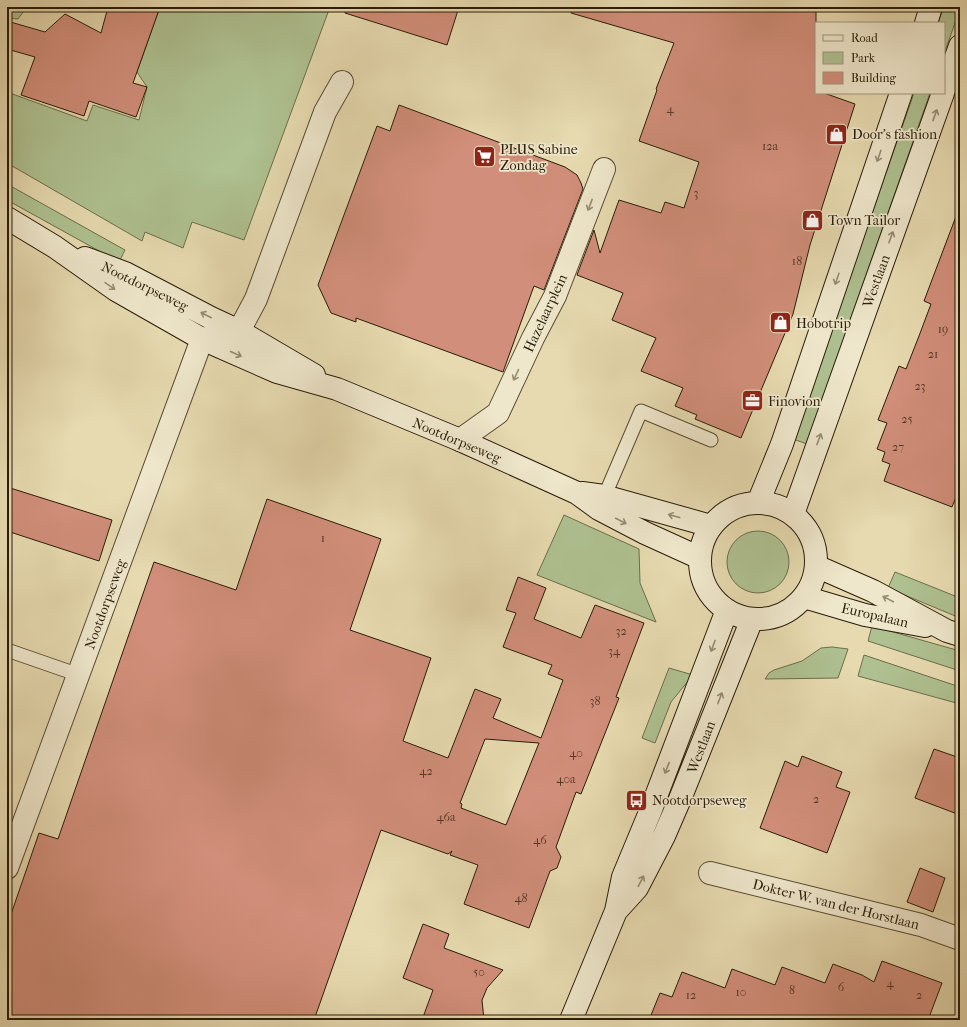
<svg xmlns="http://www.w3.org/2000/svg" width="967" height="1027" viewBox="0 0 967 1027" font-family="'IM FELL French Canon',serif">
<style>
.green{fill:#afc191;stroke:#6c6e4c}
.building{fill:#d18e7a;stroke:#291c08;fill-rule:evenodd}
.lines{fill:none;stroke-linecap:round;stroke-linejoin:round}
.lane-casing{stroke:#584c32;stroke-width:15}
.street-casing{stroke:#584c32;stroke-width:24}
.secondary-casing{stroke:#291c08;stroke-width:24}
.lane{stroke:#efe7cc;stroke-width:13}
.street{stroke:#efe7cc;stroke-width:22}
.secondary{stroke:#efe7cc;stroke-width:22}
.oneway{stroke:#968c74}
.labels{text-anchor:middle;stroke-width:3.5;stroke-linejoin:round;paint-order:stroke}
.number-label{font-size:12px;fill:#533824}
.poi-label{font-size:14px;fill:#291c08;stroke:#efe7cc;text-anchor:start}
.street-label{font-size:14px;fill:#291c08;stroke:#efe7cc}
</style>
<rect width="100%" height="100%" fill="#e7dab0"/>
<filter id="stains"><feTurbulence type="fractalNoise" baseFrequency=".005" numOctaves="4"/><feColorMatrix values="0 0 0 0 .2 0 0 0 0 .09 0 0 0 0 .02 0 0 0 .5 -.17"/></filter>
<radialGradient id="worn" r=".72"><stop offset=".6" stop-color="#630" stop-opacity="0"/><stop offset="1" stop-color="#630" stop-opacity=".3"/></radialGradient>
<path class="green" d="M7 7H27L18 19 7 18Z
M160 7H330L244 240 192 222 183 248 145 232 142 241 7 163V92L87 121 93 105 139 120 147 87 137 72Z
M944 7H956L960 9 944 54V23H938Z
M914 93H930L807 444 793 439Z
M7 184 125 250 119 262 7 200Z
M564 515 639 549 640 583 656 622 537 575Z
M727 562a31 31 0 1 1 62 0a31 31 0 1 1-62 0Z
M895 572 960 598V618L888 588Z
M872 626 960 651V671L868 641Z
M832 647 848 649 838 678 765 679 769 673 774 670 802 661 821 648Z
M864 655 960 687V704L858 676Z
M669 668 693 675 671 702 655 743 642 738Z"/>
<path class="building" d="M108 7H160L133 83 147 87 136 117 89 101 84 116 21 95 35 57 7 49V21L45 32 65 14 101 33Z
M345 7H459L447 45 345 13Z
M572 7H816V93H824L855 104 810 245 793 314 741 438 695 419 697 415 675 406 683 388 641 371 656 338 612 320 623 293 577 275 594 230 600 253 619 200 661 213 665 202 684 208 699 162 639 141 657 90 656 89 674 43 571 13Z
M399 105 565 167 577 175 581 183 583 189 544 290 534 286 503 372 356 318V322L331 313 318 285 377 126 390 131Z
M958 211 960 212V487L952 507 884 481 890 464 882 461 885 452 877 449 887 423 878 420 899 366 906 369 919 336 931 304 924 301Z
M7 487 112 520 99 561 7 531Z
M267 499 381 539 350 630 431 658 403 741 448 758 475 689 501 699 493 718 541 738 563 680 548 674 552 665 503 647 516 613 506 610 518 577 546 588 534 619 581 638 595 605 644 623 616 697 619 698 581 794 576 792 556 847 561 857 557 868 550 871 529 928 464 904 478 865 450 855 452 851 448 854 381 830 314 1020H7V926L39 833 58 839 154 562 236 590ZM485 739 539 743 506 825 461 808 462 804 460 803Z
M934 749 960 758V815L915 798Z
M802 756 842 772 836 787 850 792 827 853 760 828 785 761 798 767Z
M920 868 945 878 933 912 907 902Z
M423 924 449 934 444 948 503 970 487 988 485 993 482 1000 484 1020H422L433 990 403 978Z
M882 961 942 983 928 1020H649L660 993 672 997 682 972 725 988 732 969 775 985 782 967 825 983 833 964 862 975 874 982Z"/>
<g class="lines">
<defs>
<path id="lane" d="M602 502 641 411 711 440
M7 650 79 675"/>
<path id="street" d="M460 440 498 413 533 338 555 296 604 169
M7 868 202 339 239 331 256 299 325 112 342 82
M710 873 921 925 960 939"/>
<path id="secondary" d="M926 23 931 7
M944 90 960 46
M7 218 55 247 116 290 202 339 277 372 337 389 460 440 577 493 599 509 645 533 700 558
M85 258 125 273 211 318 239 331 314 375
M582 493 604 496 711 526
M700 561a58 58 0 1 1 116 0a58 58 0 1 1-116 0Z
M758 503 782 444 901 93
M793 514 943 93
M816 566 873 591 947 631 960 635
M804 597 865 615 925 626
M617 910 637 888 664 836 680 799 752 619
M571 1020 616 911 623 877 650 812 727 610"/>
</defs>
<use href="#lane" class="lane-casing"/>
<use href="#street" class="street-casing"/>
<use href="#secondary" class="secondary-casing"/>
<use href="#lane" class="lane"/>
<use href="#street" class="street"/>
<use href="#secondary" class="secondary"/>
</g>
<defs><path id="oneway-shaft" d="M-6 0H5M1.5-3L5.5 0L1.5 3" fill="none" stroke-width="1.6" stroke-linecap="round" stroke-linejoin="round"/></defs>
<g class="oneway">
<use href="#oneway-shaft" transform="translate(935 115) rotate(-70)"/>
<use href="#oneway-shaft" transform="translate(879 156) rotate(109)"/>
<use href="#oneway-shaft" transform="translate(590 205) rotate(111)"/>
<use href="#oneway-shaft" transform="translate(891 237) rotate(-70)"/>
<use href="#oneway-shaft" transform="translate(837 279) rotate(109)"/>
<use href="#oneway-shaft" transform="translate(110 286) rotate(35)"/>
<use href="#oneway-shaft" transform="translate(206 315) rotate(-153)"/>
<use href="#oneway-shaft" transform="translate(236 354) rotate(24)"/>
<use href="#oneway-shaft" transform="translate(516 375) rotate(115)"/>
<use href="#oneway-shaft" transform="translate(819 439) rotate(-70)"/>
<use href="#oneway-shaft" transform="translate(674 516) rotate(-165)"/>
<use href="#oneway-shaft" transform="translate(621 521) rotate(27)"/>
<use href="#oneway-shaft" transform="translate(888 599) rotate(-152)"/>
<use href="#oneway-shaft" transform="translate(713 646) rotate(111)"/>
<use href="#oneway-shaft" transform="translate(720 698) rotate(-69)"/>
<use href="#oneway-shaft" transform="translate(667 768) rotate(111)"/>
<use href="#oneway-shaft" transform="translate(641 881) rotate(-63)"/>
</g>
<defs>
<symbol id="shop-square" viewBox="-11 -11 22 22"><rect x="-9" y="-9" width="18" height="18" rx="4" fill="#8f2418" stroke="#efe7cc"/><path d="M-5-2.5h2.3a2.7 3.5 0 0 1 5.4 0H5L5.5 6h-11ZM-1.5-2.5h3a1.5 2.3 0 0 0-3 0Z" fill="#fff"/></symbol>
<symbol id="supermarket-square" viewBox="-11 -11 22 22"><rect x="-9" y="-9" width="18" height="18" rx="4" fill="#8f2418" stroke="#efe7cc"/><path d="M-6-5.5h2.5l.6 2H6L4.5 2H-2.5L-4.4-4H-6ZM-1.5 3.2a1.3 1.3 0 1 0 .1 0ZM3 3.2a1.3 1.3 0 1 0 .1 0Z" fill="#fff"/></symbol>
<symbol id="office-square" viewBox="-11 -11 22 22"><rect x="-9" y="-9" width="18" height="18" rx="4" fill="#8f2418" stroke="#efe7cc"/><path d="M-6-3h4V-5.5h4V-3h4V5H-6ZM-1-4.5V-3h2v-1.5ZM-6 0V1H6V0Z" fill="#fff"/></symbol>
<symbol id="bus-square" viewBox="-11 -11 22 22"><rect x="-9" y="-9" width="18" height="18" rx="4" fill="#8f2418" stroke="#efe7cc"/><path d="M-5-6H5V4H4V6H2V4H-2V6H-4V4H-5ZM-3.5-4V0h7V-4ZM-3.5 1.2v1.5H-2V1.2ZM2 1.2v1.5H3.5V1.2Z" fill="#fff"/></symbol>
</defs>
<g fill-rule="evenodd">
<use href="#shop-square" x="824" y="122" width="25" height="25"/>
<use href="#supermarket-square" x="472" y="144" width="25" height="25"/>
<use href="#shop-square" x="800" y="208" width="25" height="25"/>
<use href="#shop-square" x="768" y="310" width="25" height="25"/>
<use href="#office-square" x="740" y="388" width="25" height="25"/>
<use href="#bus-square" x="624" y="788" width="25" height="25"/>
</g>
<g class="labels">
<g class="number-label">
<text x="670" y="113">4</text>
<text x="770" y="150">12a</text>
<text x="696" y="197">3</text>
<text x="797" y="265">18</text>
<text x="943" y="333">19</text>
<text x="933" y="358">21</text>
<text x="920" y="390">23</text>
<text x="907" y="423">25</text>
<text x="898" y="451">27</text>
<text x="323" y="542">1</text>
<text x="621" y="635">32</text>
<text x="614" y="655">34</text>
<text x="595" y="705">38</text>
<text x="576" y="757">40</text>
<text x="426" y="775">42</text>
<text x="566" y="783">40a</text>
<text x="816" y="803">2</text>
<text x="446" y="821">46a</text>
<text x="540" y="844">46</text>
<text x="521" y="902">48</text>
<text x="479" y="976">50</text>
<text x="890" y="987">4</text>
<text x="841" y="991">6</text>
<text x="792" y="994">8</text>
<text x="741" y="996">10</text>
<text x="691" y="999">12</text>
<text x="919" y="999">2</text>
</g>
<g class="poi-label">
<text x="852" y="139">Door's fashion</text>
<text x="500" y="154">PLUS Sabine<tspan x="500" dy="16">Zondag</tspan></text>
<text x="828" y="225">Town Tailor</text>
<text x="796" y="328">Hobotrip</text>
<text x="768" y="406">Finovion</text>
<text x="652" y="805">Nootdorpseweg</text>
</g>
<g class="street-label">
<text transform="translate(876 281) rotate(-70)" y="5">Westlaan</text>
<text transform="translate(145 286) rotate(26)" y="5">Nootdorpseweg</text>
<text transform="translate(545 313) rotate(-65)" y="5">Hazelaarplein</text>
<text transform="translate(457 440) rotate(23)" y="5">Nootdorpseweg</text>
<text transform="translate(105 604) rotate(-70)" y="5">Nootdorpseweg</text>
<text transform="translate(875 615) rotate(13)" y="5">Europalaan</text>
<text transform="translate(701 747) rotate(-69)" y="5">Westlaan</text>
<text transform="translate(836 904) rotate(14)" y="5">Dokter W. van der Horstlaan</text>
</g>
</g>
<rect width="967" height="1027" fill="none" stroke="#e7dab0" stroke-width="24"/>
<rect x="8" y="8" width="951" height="1011" fill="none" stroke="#291c08" stroke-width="2"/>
<rect x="12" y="12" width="943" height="1003" fill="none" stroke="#291c08"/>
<rect x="815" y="22" width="130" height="72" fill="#efe7cc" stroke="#a0967e"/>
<rect x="823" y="35" width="20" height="6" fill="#efe7cc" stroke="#a0967e"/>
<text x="851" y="42" font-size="12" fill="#291c08">Road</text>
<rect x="823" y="52" width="20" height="12" fill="#afc191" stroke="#a0967e"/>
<text x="851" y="62" font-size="12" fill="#291c08">Park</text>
<rect x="823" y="72" width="20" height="12" fill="#d18e7a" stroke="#a0967e"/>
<text x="851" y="82" font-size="12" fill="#291c08">Building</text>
<rect width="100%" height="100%" filter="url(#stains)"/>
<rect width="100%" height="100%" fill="url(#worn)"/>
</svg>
